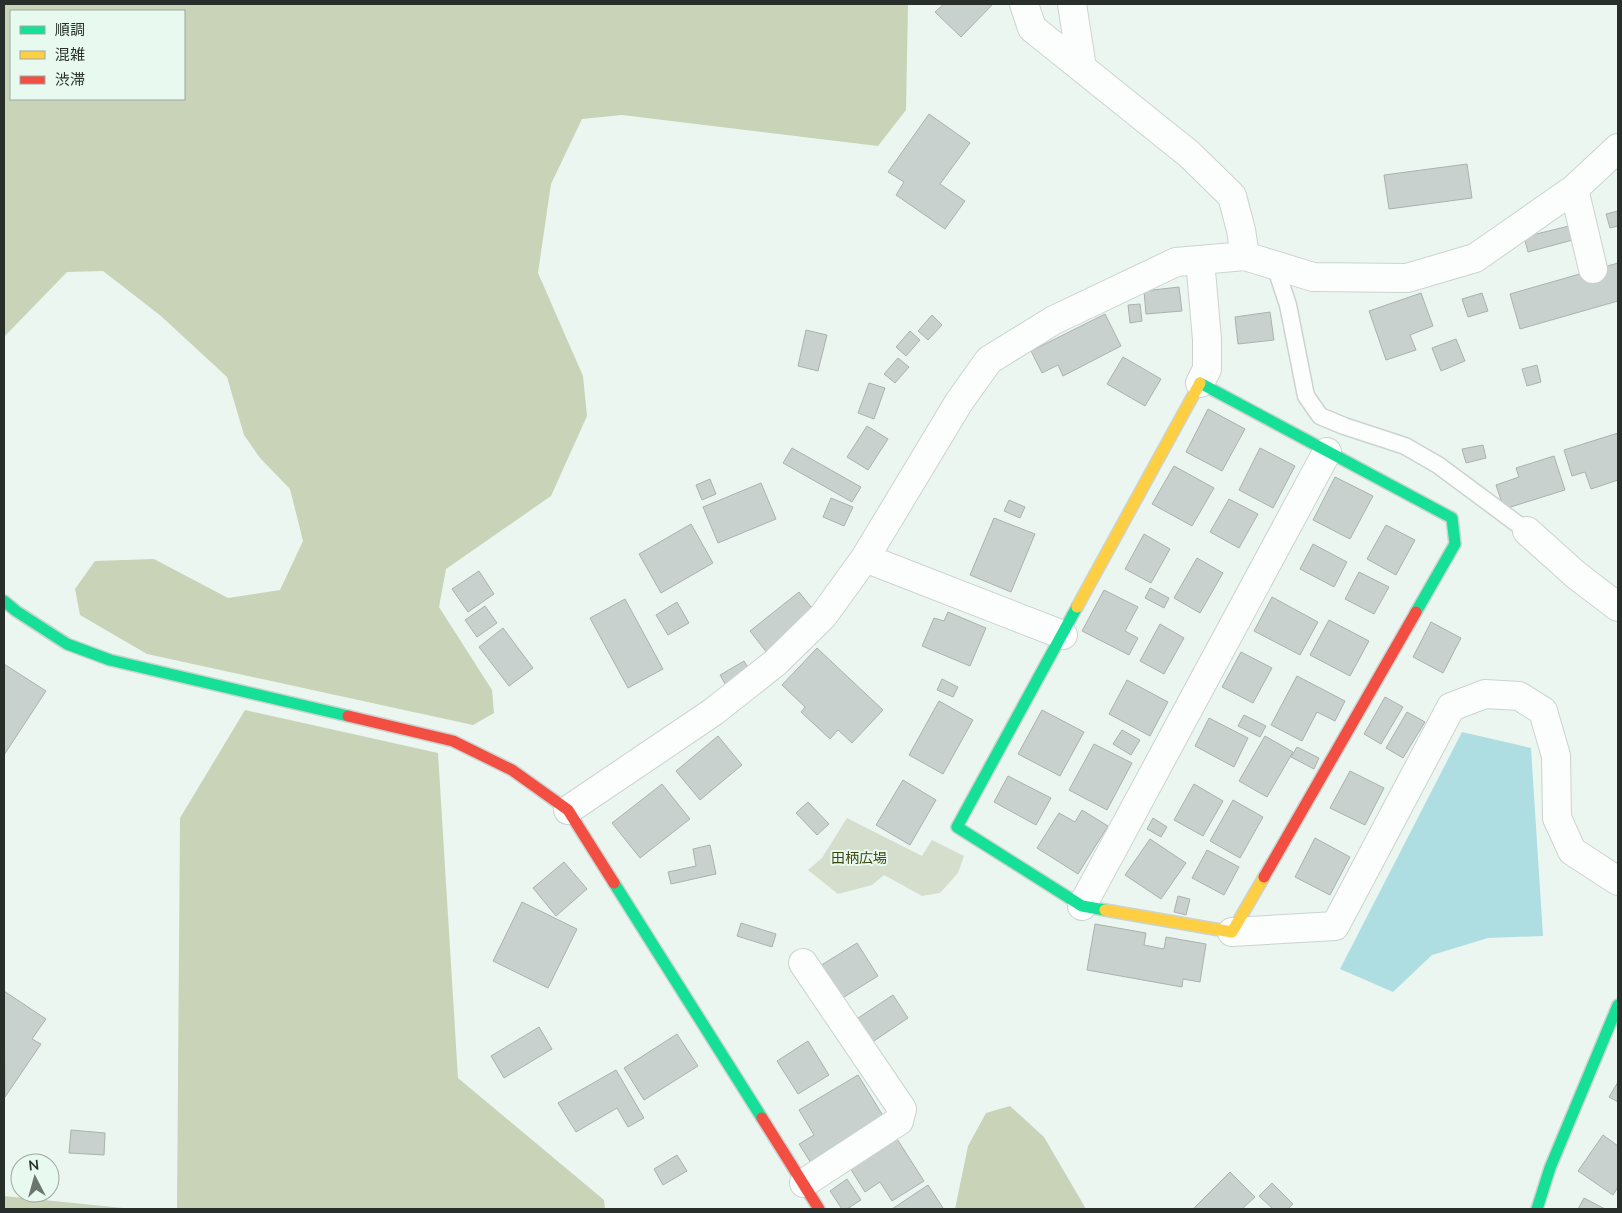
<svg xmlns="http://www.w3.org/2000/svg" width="1622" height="1213" viewBox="0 0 1622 1213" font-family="Mulish,'Noto Sans JP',sans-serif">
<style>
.green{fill:#d5ddcc}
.forest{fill:#c8d3b7;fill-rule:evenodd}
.water{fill:#aedde2}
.building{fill:#c9d1ce;stroke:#aab2af}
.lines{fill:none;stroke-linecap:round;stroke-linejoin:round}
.lane-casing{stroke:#cbd3cf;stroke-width:19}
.street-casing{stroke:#cbd3cf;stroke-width:30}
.fast-casing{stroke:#cbd3cf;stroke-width:14}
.slow-casing{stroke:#cbd3cf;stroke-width:14}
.jam-casing{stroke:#cbd3cf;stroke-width:14}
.lane{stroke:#fcfefd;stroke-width:16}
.street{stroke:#fcfefd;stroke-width:28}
.fast{stroke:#16e098;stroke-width:11}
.slow{stroke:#ffcf43;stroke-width:11}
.jam{stroke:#f24e42;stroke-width:11}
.labels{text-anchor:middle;stroke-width:4;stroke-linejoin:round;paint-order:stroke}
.park-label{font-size:14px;fill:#3b430c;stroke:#e8faf0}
</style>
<rect width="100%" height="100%" fill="#ecf6f1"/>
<path class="green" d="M847 818 922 856 932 840 964 856 958 873 940 893 922 896 884 875 872 885 838 894 808 870 822 858Z"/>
<path class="forest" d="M4 4H908L906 110 878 146 622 115 582 119 551 184 538 273 583 376 587 416 551 496 446 569 439 607 492 690 494 713 473 725 147 654 80 615 75 589 95 561 154 559 228 598 280 590 303 541 290 489 260 458 244 435 227 377 161 316 103 271 67 272 4 337ZM11 11H184V99H11Z
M245 710 438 753 458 1078 604 1200 605 1209H177L180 818Z
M1010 1106 1044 1137 1086 1209H955L968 1146 986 1113Z
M4 1196 133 1209H4Z"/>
<path class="water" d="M1462 732 1531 748 1543 936 1488 938 1432 955 1393 992 1340 969Z"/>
<path class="building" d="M944 4H993L961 37 935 12Z
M929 114 970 143 940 184 965 201 945 229 896 195 904 182 888 172Z
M1467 164 1472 198 1389 209 1384 175Z
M1618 211V226L1610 228 1606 214Z
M1581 223 1584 237 1528 252 1524 237Z
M1618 263V301L1520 329 1510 294Z
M1179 287 1182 311 1146 314 1144 291Z
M1421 293 1433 326 1410 335 1416 350 1386 360 1369 311Z
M1482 293 1488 311 1468 317 1462 299Z
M1140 304 1142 321 1130 323 1128 305Z
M1270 312 1274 340 1238 344 1235 317Z
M1105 314 1121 346 1063 376 1058 365 1042 373 1031 351Z
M932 315 942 325 928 340 918 331Z
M806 330 827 335 818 371 798 366Z
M910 331 920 340 906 356 896 347Z
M1456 339 1465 361 1441 371 1432 348Z
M1123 357 1161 379 1145 406 1107 384Z
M898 358 909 367 895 383 884 374Z
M1537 365 1541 382 1527 386 1522 369Z
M869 383 885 388 874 419 858 413Z
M1208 409 1245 429 1222 471 1186 452Z
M867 426 888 439 868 470 847 457Z
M1618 433V480L1591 489 1585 472 1572 476 1564 450Z
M1483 445 1486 458 1466 463 1462 449Z
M792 448 861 487 852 502 783 463Z
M1260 448 1295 466 1273 508 1239 490Z
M1554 456 1565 490 1504 509 1496 485 1519 477 1516 468Z
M1174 466 1214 488 1192 526 1152 504Z
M1335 477 1373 496 1350 539 1313 520Z
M710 479 716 494 702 500 696 485Z
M761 483 776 519 718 543 703 507Z
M831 498 853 507 844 526 823 517Z
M1229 499 1258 514 1239 548 1210 532Z
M1009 500 1025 507 1020 518 1004 511Z
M994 518 1035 534 1011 592 970 575Z
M691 524 713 563 661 593 639 554Z
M1386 525 1415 540 1396 575 1367 559Z
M1144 534 1170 549 1151 583 1125 569Z
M1313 544 1347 562 1334 587 1300 569Z
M1197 558 1223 573 1200 613 1174 598Z
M479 571 494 594 468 612 452 589Z
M1359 572 1389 587 1374 614 1345 599Z
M1150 588 1169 598 1164 608 1145 598Z
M1104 590 1138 607 1125 631 1138 638 1129 655 1082 631Z
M799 592 816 613 767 653 750 631Z
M1272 597 1318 622 1300 655 1254 631Z
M625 599 663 669 628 688 590 618Z
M677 602 689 623 668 635 656 615Z
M485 606 497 623 477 637 465 620Z
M948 612 986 628 970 666 922 646 934 618 944 621Z
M1329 620 1369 641 1350 676 1310 655Z
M1431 622 1461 638 1443 673 1413 657Z
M1160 624 1184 638 1164 674 1140 661Z
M503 628 533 668 509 686 479 647Z
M817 648 883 710 852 743 838 730 830 739 801 712 805 707 782 685Z
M1241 652 1272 668 1253 703 1222 687Z
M744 661 752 675 728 689 720 675Z
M4 664 46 691 4 755Z
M1297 676 1345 701 1335 721 1317 712 1302 741 1271 725Z
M942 679 958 687 953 697 937 690Z
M1127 680 1168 702 1150 736 1109 714Z
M1385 697 1403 707 1381 744 1364 734Z
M939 701 973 720 943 774 909 755Z
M1042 710 1084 732 1060 776 1018 754Z
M1407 712 1425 722 1403 758 1386 748Z
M1244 715 1266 726 1260 737 1238 726Z
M1209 718 1248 738 1234 767 1195 746Z
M1122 730 1140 740 1131 755 1113 744Z
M718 736 742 765 700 800 676 771Z
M1265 736 1293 752 1267 797 1239 781Z
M1094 744 1132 763 1107 810 1069 790Z
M1297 747 1319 758 1314 769 1291 757Z
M1350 771 1384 788 1365 825 1330 808Z
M1008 776 1051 798 1036 825 994 802Z
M903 780 936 800 910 845 876 825Z
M662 784 690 819 640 858 612 823Z
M1194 784 1223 801 1203 836 1174 820Z
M1233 800 1263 817 1240 858 1210 841Z
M808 802 829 824 817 835 796 813Z
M1082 810 1108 826 1078 874 1037 848 1059 813 1075 822Z
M1153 818 1167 827 1161 837 1147 829Z
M1315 838 1350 857 1330 895 1295 877Z
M1150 839 1186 863 1161 899 1125 875Z
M710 845 716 874 671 884 668 872 696 866 693 849Z
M1207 850 1239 867 1224 895 1192 878Z
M564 862 587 889 556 916 533 888Z
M1178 896 1190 899 1186 915 1174 912Z
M522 902 577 929 548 988 493 961Z
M741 923 776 934 772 947 737 936Z
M1095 924 1146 933 1144 945 1164 949 1166 937 1206 944 1200 982 1183 979 1182 987 1087 970Z
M857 943 878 976 836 1002 815 969Z
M4 991 46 1019 32 1039 41 1044 5 1097Z
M893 995 908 1018 871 1043 855 1020Z
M539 1027 552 1049 504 1078 491 1056Z
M677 1034 698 1066 644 1100 624 1068Z
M808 1041 829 1075 798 1094 777 1061Z
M616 1070 644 1118 628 1127 617 1108 576 1132 558 1103Z
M858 1075 885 1119 811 1163 799 1144 814 1135 799 1110Z
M1618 1082V1102L1609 1097Z
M71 1130 105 1133 104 1155 69 1153Z
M1603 1135 1618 1146V1187L1613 1195 1578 1171Z
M897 1139 924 1181 892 1201 880 1182 865 1192 850 1168Z
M677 1155 687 1171 663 1185 654 1169Z
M1230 1172 1255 1197 1242 1209H1193Z
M847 1179 861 1200 847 1209H842L830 1191Z
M1272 1183 1293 1204 1288 1209H1273L1259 1196Z
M928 1185 943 1208 941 1209H892Z
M1584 1198 1605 1209H1578Z"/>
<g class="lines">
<defs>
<path id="lane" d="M1275 266 1288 305 1306 396 1320 416 1344 426 1405 446 1438 465 1527 531"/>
<path id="street" d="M1024 4 1032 28 1189 154 1232 196 1241 230 1245 256
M1072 4 1082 68
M1574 189 1593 269
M1200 260 1207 339V369L1200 383
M1527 531 1576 575 1618 607
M865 558 1063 635
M568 810 713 712 775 663 823 616 865 558 959 402 989 360 1054 320 1176 262 1245 256 1313 277 1407 278 1475 258 1574 189 1618 148
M1082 906 1327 452
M1232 932 1335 926 1451 707 1485 694 1519 696 1543 711 1556 756 1557 818 1572 851 1618 881
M803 963 902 1109 899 1121 804 1183"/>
<path id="fast" d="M1200 383 1452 518 1455 544 1416 612
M4 601 16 611 67 644 110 660 348 716
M1077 607 957 827 1082 906 1105 910
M614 883 762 1118
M1537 1209 1550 1168 1618 1005"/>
<path id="slow" d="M1077 607 1200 383
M1105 910 1232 932 1264 877"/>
<path id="jam" d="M348 716 453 741 512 770 568 810 614 883
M1264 877 1416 612
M762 1118 819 1209"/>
</defs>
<use href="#lane" class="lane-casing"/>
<use href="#street" class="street-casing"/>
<use href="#fast" class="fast-casing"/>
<use href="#slow" class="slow-casing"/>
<use href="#jam" class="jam-casing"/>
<use href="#lane" class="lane"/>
<use href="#street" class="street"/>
<use href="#fast" class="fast"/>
<use href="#slow" class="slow"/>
<use href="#jam" class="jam"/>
</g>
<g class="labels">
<g class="park-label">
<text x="859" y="863">田柄広場</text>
</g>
</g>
<rect width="1622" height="1213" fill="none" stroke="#282f2b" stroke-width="10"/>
<rect x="10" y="10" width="175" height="90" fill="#e8faf0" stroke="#9ba9a1"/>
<rect x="20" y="26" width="25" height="8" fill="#16e098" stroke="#9ba9a1"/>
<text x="55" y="35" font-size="15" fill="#282f2b">順調</text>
<rect x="20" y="51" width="25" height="8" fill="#ffcf43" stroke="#9ba9a1"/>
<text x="55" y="60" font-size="15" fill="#282f2b">混雑</text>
<rect x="20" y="76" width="25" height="8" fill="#f24e42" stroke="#9ba9a1"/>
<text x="55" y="85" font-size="15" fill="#282f2b">渋滞</text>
<g transform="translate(35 1178) rotate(354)"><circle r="24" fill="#e8faf0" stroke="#9ba9a1"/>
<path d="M0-4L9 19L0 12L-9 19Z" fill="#6d7570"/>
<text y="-8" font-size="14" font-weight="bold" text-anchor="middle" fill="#282f2b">N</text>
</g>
</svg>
